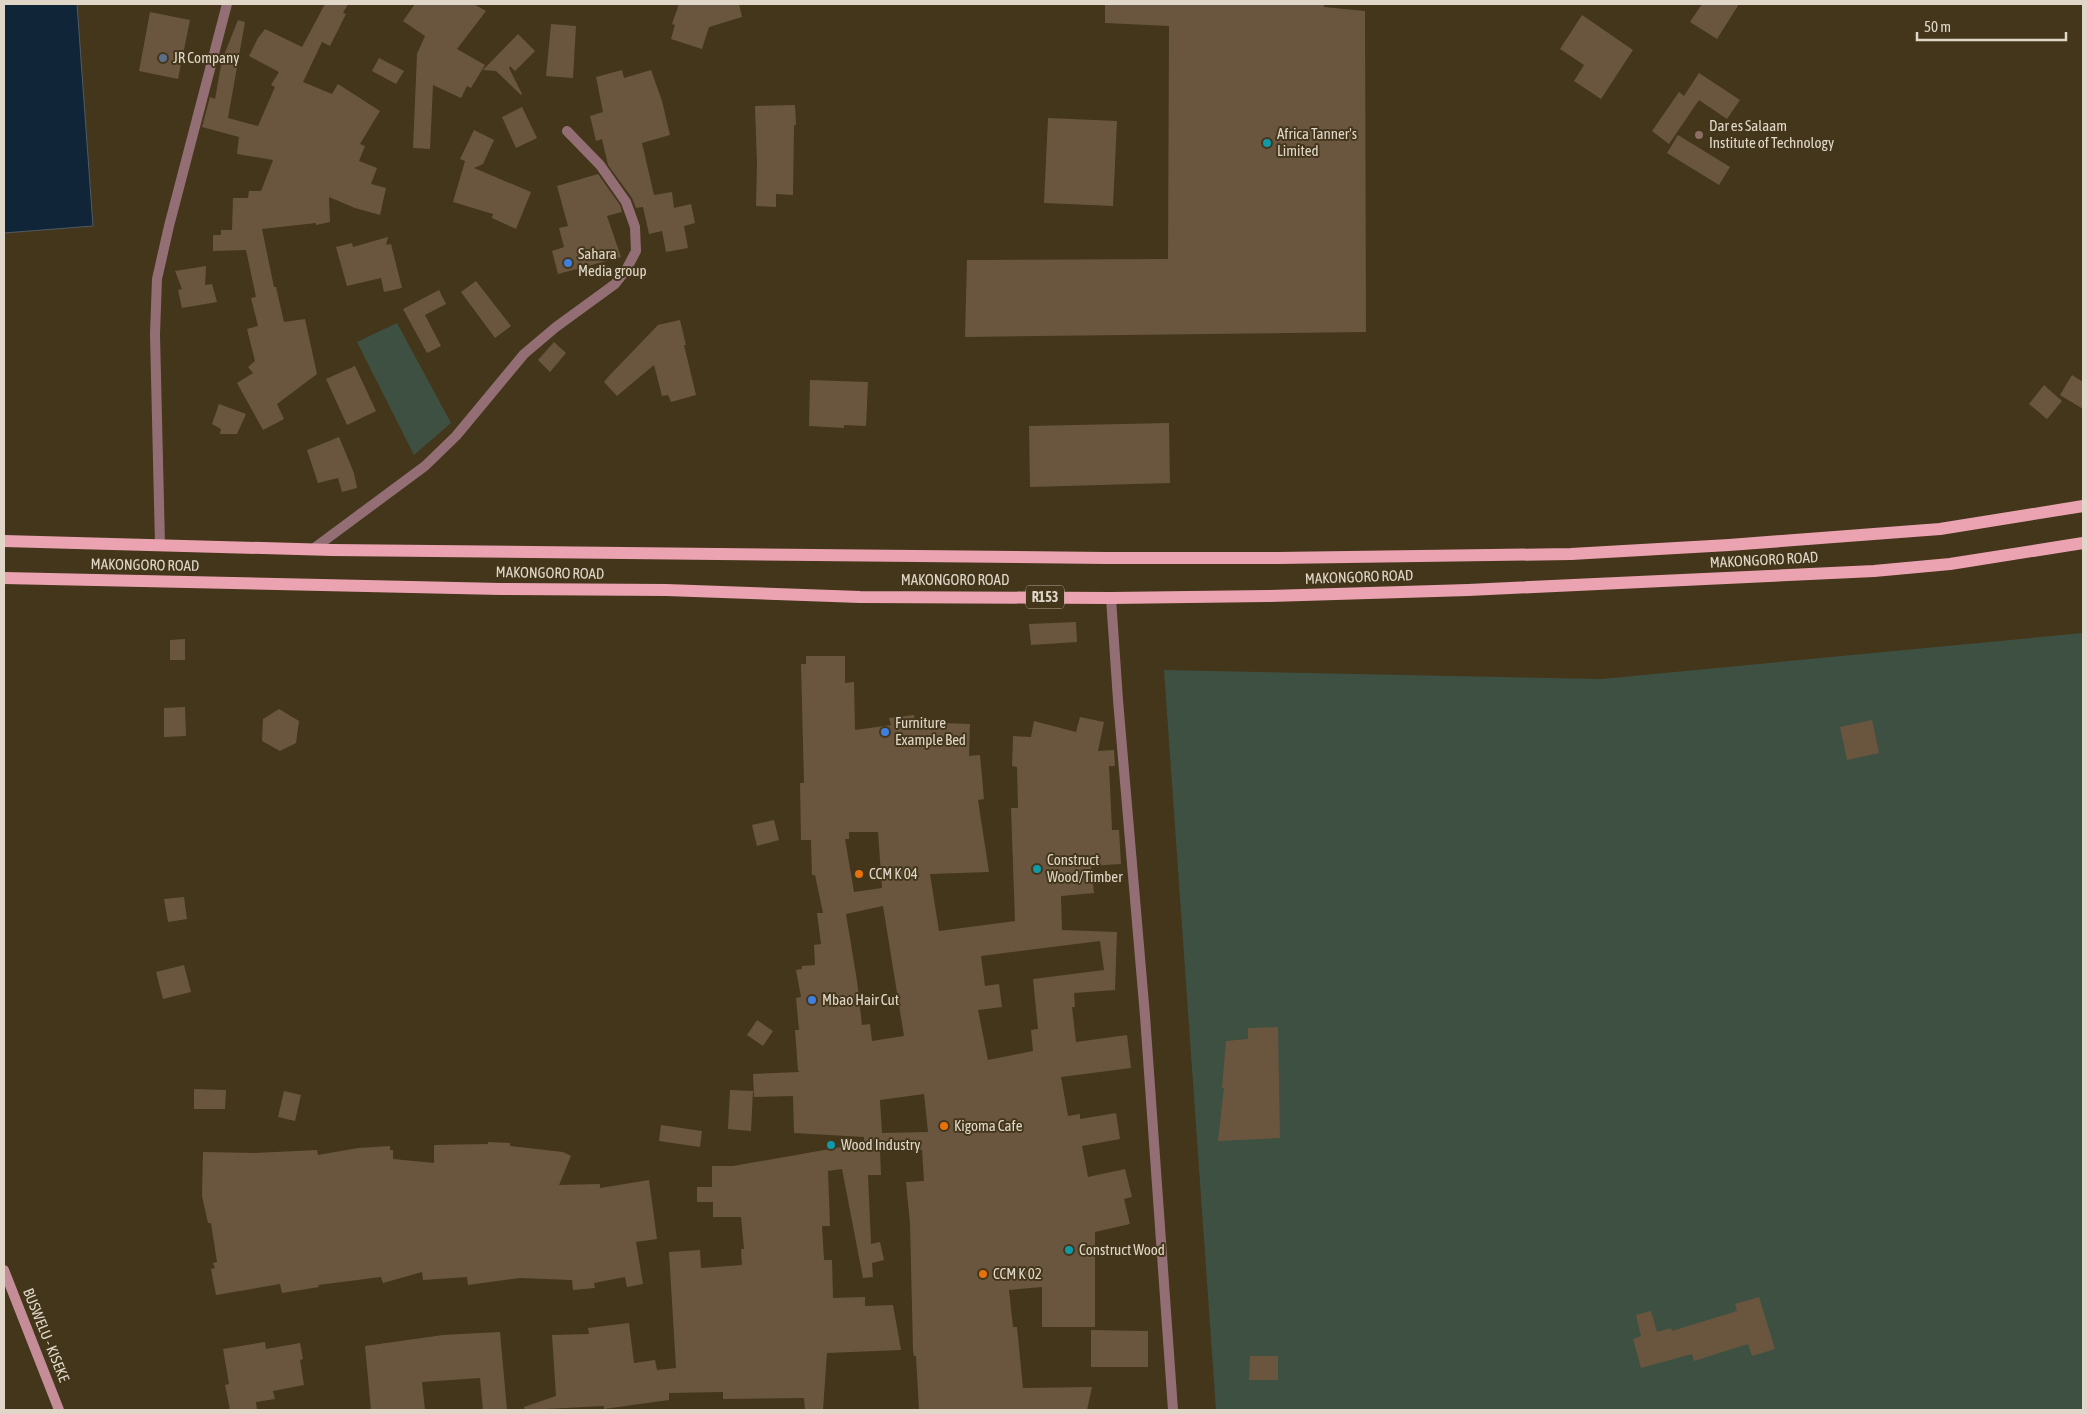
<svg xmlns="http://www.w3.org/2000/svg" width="2087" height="1414" viewBox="0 0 2087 1414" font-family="'Asap Condensed',sans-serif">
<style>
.green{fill:#3e5041}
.water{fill:#112538;stroke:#4f5a63}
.building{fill:#6a563f;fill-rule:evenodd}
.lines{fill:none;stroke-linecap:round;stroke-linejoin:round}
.minor{stroke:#936f75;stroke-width:10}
.secondary{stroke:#c58d97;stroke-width:10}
.primary{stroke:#eca3b1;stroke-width:12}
.service-dot{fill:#5c6f8a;stroke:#43361b;stroke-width:2}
.education-dot{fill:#8d6e63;stroke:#43361b;stroke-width:2}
.culture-dot{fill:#0f9aa8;stroke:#43361b;stroke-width:2}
.shop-dot{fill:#3f7fe0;stroke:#43361b;stroke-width:2}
.food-dot{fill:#e8710a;stroke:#43361b;stroke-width:2}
.labels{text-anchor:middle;stroke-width:4;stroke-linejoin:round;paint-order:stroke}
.shield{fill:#43361b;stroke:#b1a794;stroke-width:1}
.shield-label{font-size:14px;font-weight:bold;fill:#e0d7c8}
.poi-label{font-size:15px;fill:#e0d7c8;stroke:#43361b;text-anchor:start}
.street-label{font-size:15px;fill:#e0d7c8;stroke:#43361b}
</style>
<rect width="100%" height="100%" fill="#43361b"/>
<path class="green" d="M397 323 451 423 414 455 357 342Z
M2083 633V1410H1216L1164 670 1601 679Z"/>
<path class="water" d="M4 4H77L93 226 4 233Z"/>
<path class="building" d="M325 4H348L343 13 346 14 330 46 322 42 303 82 332 94 338 84 380 111 360 144 365 146 359 161 377 168 371 184 386 188 380 215 355 208 329 197 330 222 316 225V223L262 229 274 287H276L284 322 305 319 317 374 277 404 284 419 263 430 237 383 253 373 248 367 255 361 247 329 258 326 251 298 256 297 246 250 213 251V235H221V230H232L233 198H248L249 191H261L273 160 237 154 239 137 202 127 210 97 215 99 222 60 238 20 245 22 228 118 258 126 275 87 271 85 279 72 249 56 258 38 265 29 302 47Z
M415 4H474L486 11 457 49 485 65 471 88 467 86 461 98 433 85 430 149 413 148 417 54 425 36 403 21Z
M679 4H739L742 17 709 27 702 49 671 39 675 25 672 24Z
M1105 4H1324V7L1365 11 1366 332 965 337 967 260 1168 259 1169 26 1105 23Z
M1702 4H1739L1717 39 1690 22Z
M150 12 190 20 178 79 139 71Z
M1582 15 1633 50 1601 99 1574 81 1584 65 1560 49Z
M551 24 576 26 573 78 546 76Z
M518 34 535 51 515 71 510 66 509 68 522 94 521 95 496 71 483 70Z
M379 58 404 71 396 84 372 71Z
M622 70 624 78 651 70 662 101 670 135 642 143 654 195 672 192 674 208 691 204 695 223 684 226 688 248 666 252 662 231 649 234 643 207 636 208 632 198 608 165 602 139 596 141 590 116 603 112 596 77Z
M1699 73 1740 100 1727 119 1699 100 1669 144 1652 131 1679 92 1684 96Z
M795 105 796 125H794L793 195 776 194V207L756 206 757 163 755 106Z
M522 107 537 138 516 148 502 117Z
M1048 118 1117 121 1113 206 1044 203Z
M474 130 494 140 483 164 474 168 531 192 516 229 492 218 493 214 453 202 465 161 460 159Z
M1678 135 1730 167 1719 185 1667 153Z
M598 174 620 205 622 212 607 216 621 257 558 274 552 251 564 247 559 228 568 226 557 186Z
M388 237 386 245 391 244 402 288 384 292 381 278 347 286 336 247 352 243 353 247Z
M206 266 205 285 212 284 217 302 182 308 178 290 182 289 175 271Z
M476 281 511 326 495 338 461 292Z
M439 290 446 304 425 315 441 346 427 353 403 309Z
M680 320 686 345H684L696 395 671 402 668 395 662 396 654 365 617 396 604 382 608 377 658 325Z
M554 342 566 353 550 372 538 360Z
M355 366 376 411 347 425 326 379Z
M2072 375 2083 382V409L2060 395Z
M810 380 868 382 866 426 844 425V428L809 426Z
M2044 385 2062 401 2047 419 2029 404Z
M219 404 246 414 237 434H220L221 429 212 424Z
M1169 423 1170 483 1030 487 1029 426Z
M339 437 354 473 357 488 342 492 338 478 318 483 307 450Z
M1076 622 1077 642 1031 645 1029 624Z
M185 639V660H170V640Z
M806 656H845V683L854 682 855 730 891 725 889 718 914 715 915 722 970 724 969 756 980 755 984 799 978 800 989 872 930 874 939 931 1015 921 1011 808H1018L1017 767 1012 766 1013 736 1031 737 1034 721 1076 732 1080 717 1104 722 1098 751 1114 750 1115 766H1109L1112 830H1119L1121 864 1091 866 1094 893 1061 896 1062 930 1117 932 1115 990 1074 993 1075 1007H1072L1076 1042 1127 1035 1131 1068 1061 1077 1068 1116 1080 1114V1119L1116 1113 1120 1139 1082 1146 1088 1177 1125 1169 1132 1197 1124 1199 1130 1224 1095 1232V1327H1042V1287L1009 1290 1013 1327H1017L1023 1388 1092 1387 1087 1410H919L916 1356H914L913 1350 910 1223 906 1182 924 1181 922 1150 880 1151 881 1175H868L871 1244 880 1242 884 1260 872 1263 873 1277 863 1278 842 1169 828 1171 830 1226H822L824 1260H832L833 1298 865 1297V1306L893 1305 901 1350 827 1353 823 1410H805L804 1398 723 1399V1392L669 1393V1400L604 1409V1406L525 1410 524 1407 556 1396 552 1335 589 1334 588 1328 629 1323 634 1363 655 1360 657 1370 676 1368 669 1252 700 1250 701 1268 742 1265 741 1249H744L741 1217H713V1202H697V1187H712V1166H733L864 1143V1137L794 1133 793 1096 754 1097 753 1074 800 1072 798 1071 795 1030H799L796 998 801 997 796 970 802 969V966L815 965 814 945 821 944 817 913H823L815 875H812L811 840H801L800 783H804L801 664H806ZM849 832H878L882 888 854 892 845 839H849ZM883 906 904 1036 872 1041 870 1024 862 1025 857 981 846 914ZM1100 941 1104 970 1033 979 1038 1029 1031 1030 1033 1051 988 1060 978 1010 1002 1007 999 984 985 986 981 956ZM924 1094 928 1132 882 1133 880 1100Z
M185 707 186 736 164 737V708Z
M279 709 299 721 296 743 280 751 262 741 263 719Z
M1872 720 1879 753 1847 760 1840 727Z
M774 820 779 840 757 846 752 825Z
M184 897 187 919 168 922 164 899Z
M184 965 191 992 163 999 156 972Z
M757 1020 773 1031 763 1046 747 1035Z
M1278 1027 1280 1138 1218 1141 1224 1088H1222L1226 1041 1248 1039V1028Z
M194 1089 226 1090 225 1109H194Z
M730 1090 753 1091 751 1131 728 1129Z
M284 1091 301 1095 295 1121 278 1117Z
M661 1125 702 1131 700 1147 659 1141Z
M488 1142 510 1143V1146L563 1152 571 1156 559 1185 600 1184V1188L649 1180 657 1239 636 1242 643 1284 627 1287 625 1277 594 1283 595 1288 573 1290 572 1280 520 1278 468 1285 467 1277 423 1280 422 1272 383 1283 381 1277 318 1285 319 1287 282 1293 280 1284 216 1295 211 1269 215 1268 213 1263 217 1262 211 1223H208L202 1196 203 1152 255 1153 317 1150 318 1155 358 1148 390 1146V1150H393V1159L434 1163V1145L488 1144Z
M1759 1297 1775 1349 1752 1356 1748 1344 1694 1361 1692 1354 1641 1368 1633 1339 1641 1336 1636 1315 1651 1311 1657 1332 1671 1328 1672 1331 1737 1311 1735 1304Z
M1091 1330 1148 1331V1367H1091Z
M500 1332 507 1410H483L480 1378 422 1382 425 1410H371L365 1346 443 1335Z
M265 1342 266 1349 300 1343 303 1359 300 1360 304 1385 273 1391 275 1399 256 1402 257 1410H230L225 1385 229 1384 223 1349Z
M1250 1356H1278V1380H1249Z"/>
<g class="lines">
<path class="minor" d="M160 545 155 334 157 279 169 226 227 4
M313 549 425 466 456 436 524 354 556 327 615 284 626 270 636 251 635 227 626 202 600 165 567 131
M1111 598 1118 700 1145 1016 1173 1410"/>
<path class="secondary" d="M4 1270 59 1410"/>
<path class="primary" d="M4 541 332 550 1106 558H1277L1571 554 1729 545 1940 529 2083 506
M4 578 501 589 666 590 860 597 1111 598 1268 596 1468 590 1874 571 1950 564 2083 543"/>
</g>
<circle class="service-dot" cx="163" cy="58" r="5"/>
<circle class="education-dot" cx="1699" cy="135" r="5"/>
<g class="culture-dot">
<circle cx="1267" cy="143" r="5"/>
<circle cx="1037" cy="869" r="5"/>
<circle cx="831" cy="1145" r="5"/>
<circle cx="1069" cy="1250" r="5"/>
</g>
<g class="shop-dot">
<circle cx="568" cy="263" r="5"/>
<circle cx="885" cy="732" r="5"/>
<circle cx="812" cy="1000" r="5"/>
</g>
<g class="food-dot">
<circle cx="859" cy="874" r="5"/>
<circle cx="944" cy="1126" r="5"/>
<circle cx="983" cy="1274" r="5"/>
</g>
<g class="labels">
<rect class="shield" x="1026" y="585.5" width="38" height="23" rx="4"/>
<g class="shield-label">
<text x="1045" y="602">R153</text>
</g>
<g class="poi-label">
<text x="173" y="63">JR Company</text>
<text x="1709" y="131">Dar es Salaam<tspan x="1709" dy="17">Institute of Technology</tspan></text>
<text x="1277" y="139">Africa Tanner's<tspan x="1277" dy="17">Limited</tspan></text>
<text x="578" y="259">Sahara<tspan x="578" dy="17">Media group</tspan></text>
<text x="895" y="728">Furniture<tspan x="895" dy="17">Example Bed</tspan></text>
<text x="1047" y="865">Construct<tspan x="1047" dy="17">Wood/Timber</tspan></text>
<text x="869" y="879">CCM K 04</text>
<text x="822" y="1005">Mbao Hair Cut</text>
<text x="954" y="1131">Kigoma Cafe</text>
<text x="841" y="1150">Wood Industry</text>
<text x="1079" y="1255">Construct Wood</text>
<text x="993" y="1279">CCM K 02</text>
</g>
<g class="street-label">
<text transform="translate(1764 560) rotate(-3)" y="5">MAKONGORO ROAD</text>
<text transform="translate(145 565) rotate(1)" y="5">MAKONGORO ROAD</text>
<text transform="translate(550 573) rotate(1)" y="5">MAKONGORO ROAD</text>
<text transform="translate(1359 577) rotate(-2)" y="5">MAKONGORO ROAD</text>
<text x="955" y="585">MAKONGORO ROAD</text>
<text transform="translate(46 1335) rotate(68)" y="5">BUSWELU - KISEKE</text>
</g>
</g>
<rect width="2087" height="1414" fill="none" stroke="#e0d7c8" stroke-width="10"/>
<path d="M1917 32v8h149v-8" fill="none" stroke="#e0d7c8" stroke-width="2.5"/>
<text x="1924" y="32" font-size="15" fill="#e0d7c8" stroke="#43361b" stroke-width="4" paint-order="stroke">50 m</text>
</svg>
